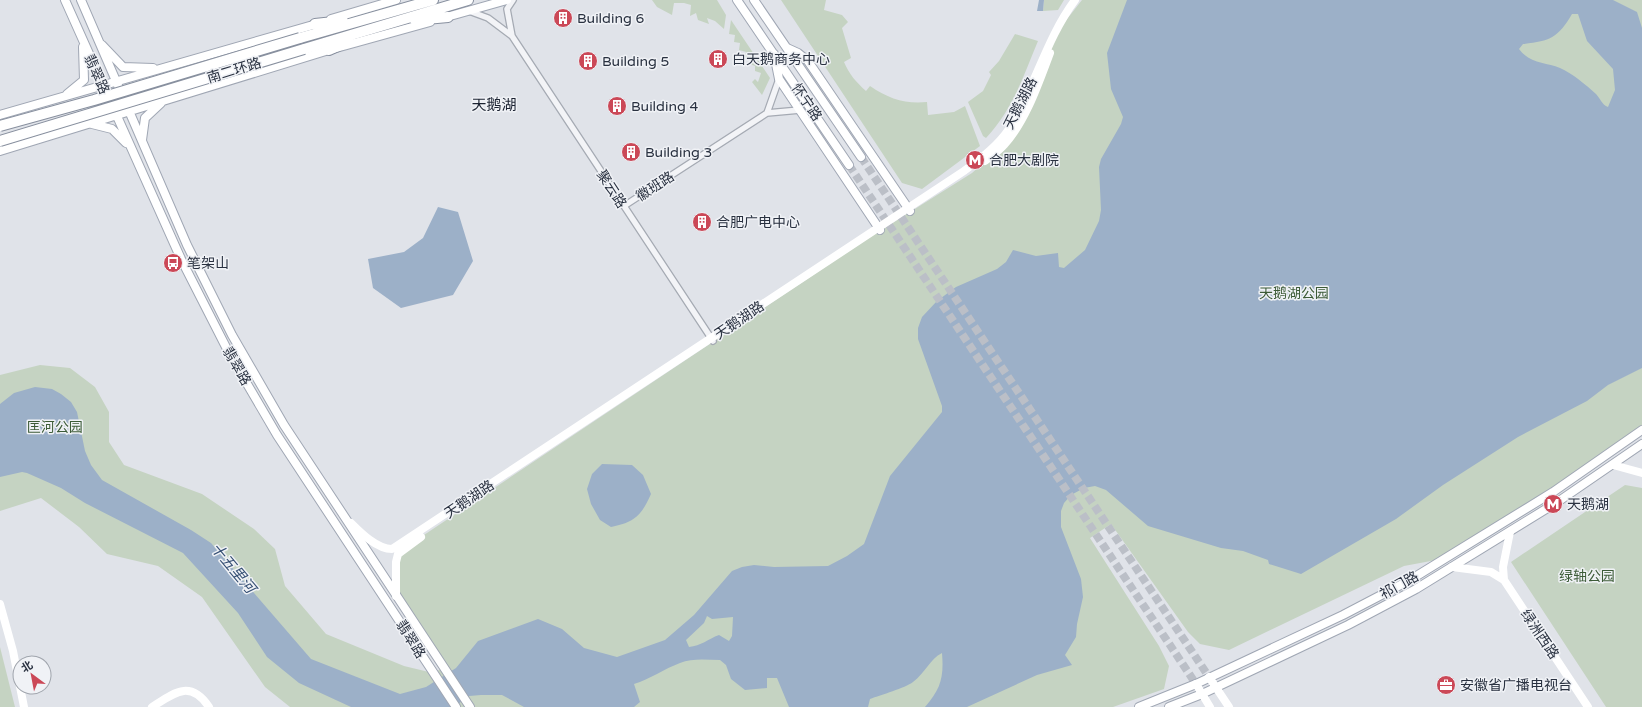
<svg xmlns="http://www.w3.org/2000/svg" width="1642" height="707" viewBox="0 0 1642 707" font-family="'Varela Round','Noto Sans SC',sans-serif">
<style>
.green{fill:#c5d3c2}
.water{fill:#9cb0c8;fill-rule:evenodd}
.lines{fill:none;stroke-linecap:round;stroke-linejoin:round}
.primary-tunnel{stroke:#bbbfc7;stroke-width:8;stroke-dasharray:8 4;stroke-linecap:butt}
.street-casing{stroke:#a5aab3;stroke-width:8}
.primary-casing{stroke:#a0a7b4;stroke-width:10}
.highway-casing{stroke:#88909f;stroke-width:12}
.street{stroke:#f3f4f7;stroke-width:5.5}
.secondary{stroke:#fff;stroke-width:8}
.primary{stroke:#fff;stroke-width:8}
.highway{stroke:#fff;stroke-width:10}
.highway-bridge-casing{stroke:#88909f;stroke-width:12;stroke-linecap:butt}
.highway-bridge{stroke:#fff;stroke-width:10}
.labels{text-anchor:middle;stroke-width:3;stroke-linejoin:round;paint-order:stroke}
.poi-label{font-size:14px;fill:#293140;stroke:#f0f2f6;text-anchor:start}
.street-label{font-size:14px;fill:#293140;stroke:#f0f2f6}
.park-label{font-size:14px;fill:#3c5b37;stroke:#f0f2f6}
.neighbourhood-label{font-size:15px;fill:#1b2231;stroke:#f0f2f6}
.water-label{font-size:15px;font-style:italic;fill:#344e73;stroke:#f0f2f6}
</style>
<rect width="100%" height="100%" fill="#e0e3e9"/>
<path class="green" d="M652 0H717L726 15 724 29 715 21 707 18 709 24 698 20 696 13 690 16 691 5 684 3H674L672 15 657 7Z
M781 0H826L824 10 842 15 848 22 842 28 851 58 844 62C849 74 856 82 866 91L870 86C889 99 905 104 927 102L928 115 954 112 965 106 980 146 922 189 902 183Z
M1044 0H1064L1058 10 1043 11Z
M1082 0H1642V430L1447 558 1404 566 1229 650 1200 644 1188 632 1111 524 1090 538 1159 646 1169 666 1164 689 1113 707H290L265 687 202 597 158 566 107 554 79 527 41 498 0 511V375L40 365 70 368 95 387 109 412V442L124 465 202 494 254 529 275 549 285 586 326 634 404 666 433 673 443 668 396 596V562L415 541 864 241 972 173 1004 145 1060 28Z
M731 20 770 78 762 95 752 82 755 79 758 82 761 73 755 71V66L750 64 751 59 745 58 746 52 739 50 740 43 734 42 735 35 729 34Z
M1015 34 1038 41C1023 77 1013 109 986 138L983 136 968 102 983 91 991 75 989 72 999 61Z
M1625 485 1642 488V707H1606L1511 562Z
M0 647 15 707H0Z"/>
<path class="water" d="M1039 0H1044L1043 11H1037Z
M1127 0H1613L1637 12 1642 28V368L1608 385 1587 401 1518 437 1443 485 1396 519 1301 574 1269 564 1268 560 1243 551 1221 548 1148 526 1106 490 1095 486 1084 488 1071 495 1064 503 1061 511V527L1081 579 1083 597 1077 624 1076 637 1065 655 1072 665 1037 675 967 707H925C941 689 944 677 942 653 930 659 925 673 913 682 905 688 881 695 870 699L868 707H789L777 678H767V688L745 690 731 679 726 665 720 660C707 660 692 658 680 663 664 669 650 679 634 684L640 702 634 707H524L502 695H481L469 696 454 707H351L299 683 267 657 238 613 183 553 85 503 61 488 27 473 22 472 0 477V404L14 393 35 387 52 389 61 394 71 402 77 412 85 451 91 465 102 480 191 530 211 543 311 659 400 694 426 687 456 668 478 641 538 619 562 629 584 648 617 657 665 640 694 615 732 571 742 567 754 565 774 567 828 566 847 556 864 544 890 476 942 412V406L918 339V328L922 317 937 301 956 287 997 269 1006 262 1013 250 1036 256 1058 253 1059 267 1064 268 1085 250 1099 221 1101 210 1099 167 1101 159 1121 124 1123 117 1111 89 1107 53ZM1572 14H1578L1587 41 1613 69 1615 90 1608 107C1602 105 1600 98 1596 94 1586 85 1572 73 1560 68 1546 62 1530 64 1519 49L1523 44C1550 41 1558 38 1572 14ZM707 616 712 619 733 617 732 636 729 641 719 635C708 639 701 646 689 647L686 640 704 623Z
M438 207 458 212 473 261 453 295 401 308 373 288 368 259 404 252 423 238Z
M602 464 632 465 643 475 651 494C641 516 635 522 611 527L600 520 591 504 587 489 592 474Z"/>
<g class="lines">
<path class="primary-tunnel" d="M861 157 1209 677
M849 165 1196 684"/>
<defs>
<path id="street" d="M469 11 488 18 512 36 713 341
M512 36 507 9 513 0
M767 113 779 79
M624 206 767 113 800 110"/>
<path id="primary" d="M65 0 181 259 229 353 277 435 456 707
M81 0 187 245 232 335 284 425 470 707
M737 0 849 165
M754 0 861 157
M443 18 507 0
M331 19 396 0
M102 45 123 67 153 68
M787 48 798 53 808 61 910 211
M774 54 779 79 880 230
M67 94 84 80 83 47
M0 115 320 23
M92 124 112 129 126 143
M142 140 145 118 161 103
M0 151 329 50 430 22
M1139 707 1196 684 1343 615 1410 580 1553 492 1642 430
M1169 707 1202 694 1348 625 1416 589 1559 501 1642 444"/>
<path id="highway" d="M415 20 448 17
M315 24 343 21
M300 38 433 0
M304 49 468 0
M329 50 349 41"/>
</defs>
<use href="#street" class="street-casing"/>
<use href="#primary" class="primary-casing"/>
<use href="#highway" class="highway-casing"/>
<use href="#street" class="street"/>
<path class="secondary" d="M985 161C991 156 999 151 1004 145 1026 121 1039 82 1050 53
M1613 465 1642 473
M351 523C361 533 377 549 392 549L964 171C980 159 998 146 1009 129 1035 87 1046 39 1075 0
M1452 567 1491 572 1504 580 1503 567 1510 532
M1504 580 1588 707
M396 596V562L398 554 421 537
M0 604 13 651 24 707
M1209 677 1229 707
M1196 684 1210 707
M152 707C174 693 190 679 209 707"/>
<use href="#primary" class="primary"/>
<use href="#highway" class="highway"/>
<defs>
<path id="highway-bridge" d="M0 126 94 100 300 38
M0 141 304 49"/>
</defs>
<use href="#highway-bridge" class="highway-bridge-casing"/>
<use href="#highway-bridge" class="highway-bridge"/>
</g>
<defs>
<symbol id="building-disc" viewBox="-11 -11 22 22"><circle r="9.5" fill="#cb4857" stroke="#f0f2f6"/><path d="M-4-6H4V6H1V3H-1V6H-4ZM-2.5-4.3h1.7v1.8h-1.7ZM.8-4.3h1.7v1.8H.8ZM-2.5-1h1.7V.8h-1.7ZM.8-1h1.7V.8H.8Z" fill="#fff"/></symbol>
<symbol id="metro-disc" viewBox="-11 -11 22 22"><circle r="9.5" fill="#cb4857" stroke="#f0f2f6"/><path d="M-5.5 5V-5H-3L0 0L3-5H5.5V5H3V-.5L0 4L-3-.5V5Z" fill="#fff"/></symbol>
<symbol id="bus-disc" viewBox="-11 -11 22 22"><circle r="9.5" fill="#cb4857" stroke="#f0f2f6"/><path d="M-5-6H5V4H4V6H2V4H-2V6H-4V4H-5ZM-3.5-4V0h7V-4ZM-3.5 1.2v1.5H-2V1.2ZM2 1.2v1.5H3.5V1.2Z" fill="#fff"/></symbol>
<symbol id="office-disc" viewBox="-11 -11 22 22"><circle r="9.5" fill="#cb4857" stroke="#f0f2f6"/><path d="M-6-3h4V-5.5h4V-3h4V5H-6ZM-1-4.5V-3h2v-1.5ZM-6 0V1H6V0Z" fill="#fff"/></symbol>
</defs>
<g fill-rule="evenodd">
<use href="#building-disc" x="552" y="7" width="22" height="22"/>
<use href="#building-disc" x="707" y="48" width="22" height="22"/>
<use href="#building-disc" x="577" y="50" width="22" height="22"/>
<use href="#building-disc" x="606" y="95" width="22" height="22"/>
<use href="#building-disc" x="620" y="141" width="22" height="22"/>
<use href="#metro-disc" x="964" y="149" width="22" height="22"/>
<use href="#building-disc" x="691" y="211" width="22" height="22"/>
<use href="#bus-disc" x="162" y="252" width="22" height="22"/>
<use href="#metro-disc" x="1542" y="493" width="22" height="22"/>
<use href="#office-disc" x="1435" y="674" width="22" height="22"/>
</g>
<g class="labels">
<g class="poi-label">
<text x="577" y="23">Building 6</text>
<text x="732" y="64">白天鹅商务中心</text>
<text x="602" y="66">Building 5</text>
<text x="631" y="111">Building 4</text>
<text x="645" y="157">Building 3</text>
<text x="989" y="165">合肥大剧院</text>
<text x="716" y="227">合肥广电中心</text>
<text x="187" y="268">笔架山</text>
<text x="1567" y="509">天鹅湖</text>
<text x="1460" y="690">安徽省广播电视台</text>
</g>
<g class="street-label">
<text transform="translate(234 70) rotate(-17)" y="5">南二环路</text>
<text transform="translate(97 74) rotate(66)" y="5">翡翠路</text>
<text transform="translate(807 102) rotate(56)" y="5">怀宁路</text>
<text transform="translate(1020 103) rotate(-63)" y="5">天鹅湖路</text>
<text transform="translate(655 186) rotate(-33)" y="5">徽班路</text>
<text transform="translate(612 189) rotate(57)" y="5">聚云路</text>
<text transform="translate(739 320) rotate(-34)" y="5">天鹅湖路</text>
<text transform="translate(237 366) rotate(60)" y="5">翡翠路</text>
<text transform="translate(469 499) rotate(-34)" y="5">天鹅湖路</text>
<text transform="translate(1399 585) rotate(-29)" y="5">祁门路</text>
<text transform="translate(1540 634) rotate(56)" y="5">绿洲西路</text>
<text transform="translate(411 639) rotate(58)" y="5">翡翠路</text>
</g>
<g class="park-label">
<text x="1294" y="298">天鹅湖公园</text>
<text x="55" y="432">匡河公园</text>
<text x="1587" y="581">绿轴公园</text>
</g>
<g class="neighbourhood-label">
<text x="494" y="110">天鹅湖</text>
</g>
<g class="water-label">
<text transform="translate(233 568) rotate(50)" y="5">十五里河</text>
</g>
</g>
<g transform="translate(32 675) rotate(328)"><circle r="19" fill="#f0f2f6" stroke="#a0a5ad"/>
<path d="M0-3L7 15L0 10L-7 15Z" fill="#cb4857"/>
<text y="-6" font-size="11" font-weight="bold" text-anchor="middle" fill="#293140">北</text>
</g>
</svg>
